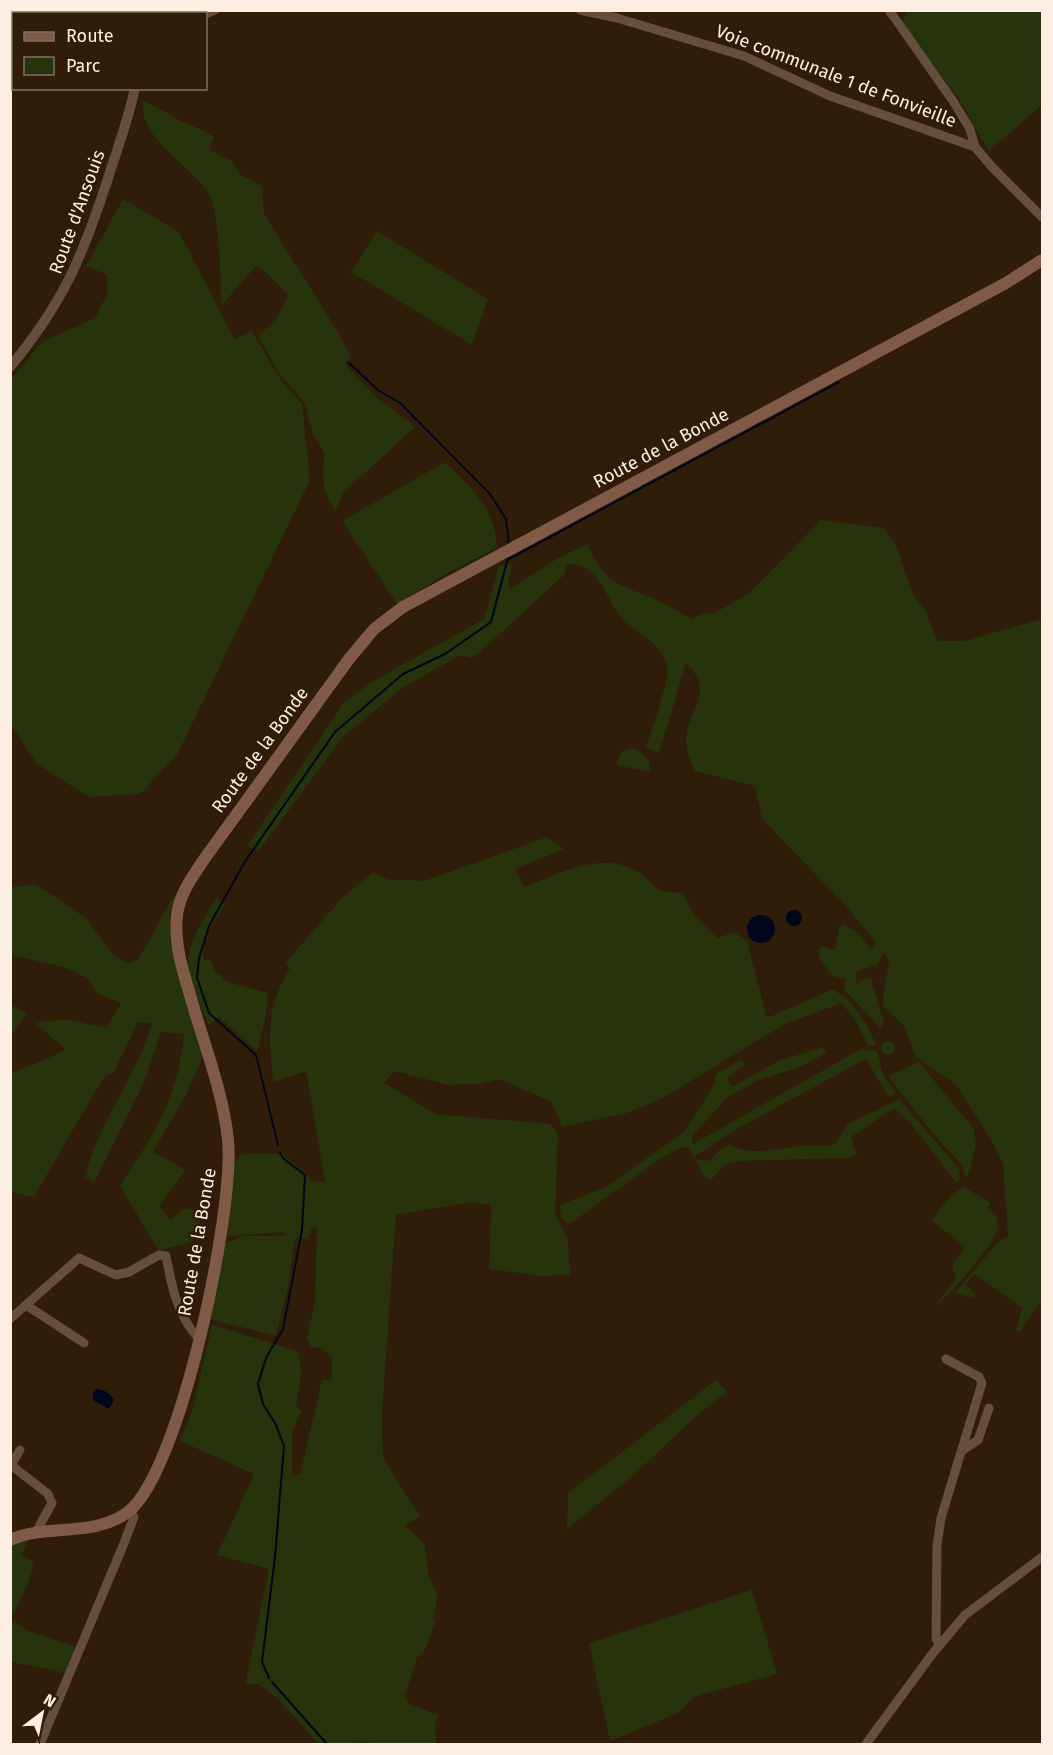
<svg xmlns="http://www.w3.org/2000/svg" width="1053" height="1755" viewBox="0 0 1053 1755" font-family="'Fira Sans',sans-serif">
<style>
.green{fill:#26330b}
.water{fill:#00071d}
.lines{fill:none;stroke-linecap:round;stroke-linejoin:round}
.stream{stroke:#00071d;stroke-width:2}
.minor{stroke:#654e3b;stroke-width:9}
.tertiary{stroke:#654e3b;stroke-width:10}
.secondary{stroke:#7f5a47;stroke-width:12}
.labels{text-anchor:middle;stroke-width:5;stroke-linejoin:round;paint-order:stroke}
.street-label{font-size:18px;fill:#fceee3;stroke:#2f1c09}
</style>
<rect width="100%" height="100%" fill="#2f1c09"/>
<path class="green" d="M908 11H1042V105L989 151 959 100 901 21Z
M143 101C158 106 168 115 183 122 193 127 204 129 214 137L209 150 231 160 241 175 262 186 264 214 338 332 351 358 346 362 347 367 374 395 415 427 343 493 336 512C323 494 320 477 325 456L312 431 304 402 280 375 258 336 278 317 288 295 265 271 256 266 222 305C220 279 220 210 207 191 190 165 136 136 143 101Z
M123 199 179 232 235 340 251 330 280 379 302 404 310 480 177 755 140 794 89 797 37 764 11 725V379L43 341 95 318 107 294V275L86 266Z
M377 231 488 299 472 345 351 272Z
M445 462C472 488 495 508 497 548L453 570 397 604 342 521Z
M821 520 884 528 896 545 914 597 925 609 937 641H965L1042 619V1300L1020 1332 1016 1330 1022 1308 975 1274 965 1284 976 1294 973 1298 955 1293 1001 1239 1008 1237 1003 1164 990 1138 956 1085 916 1057 904 1026 882 1005 889 960 883 952 878 964 856 972V984L865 978H871L884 1024 880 1028 844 989 845 977 835 978 819 959V950L822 946 832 950 836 948 839 927 845 924 860 935 871 949 876 943 847 907 762 819 755 786 694 771C691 761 685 748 686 738 689 708 716 692 686 663L659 753 646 747C651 730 670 681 667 666 662 642 634 633 620 616 607 599 596 559 567 565L565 574 479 653 471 658 460 655 402 688 343 737 258 852 247 846 344 702 370 683 484 619 499 565 513 564 508 581 510 589 558 558 588 544C605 588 626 585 663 603 673 607 682 614 692 619L702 613 713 614 749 593Z
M630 748 638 750 649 760 651 772 616 765 621 752Z
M547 837 564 849 516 869 524 887C560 874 598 851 635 870 645 875 651 885 660 890 666 893 677 892 683 893L694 915 717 938 734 932 747 941 767 1018 833 989C854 1003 866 1020 876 1045L868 1046 856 1022 842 1003 785 1024 663 1098 627 1113 562 1127 552 1102 499 1079 480 1084 449 1085 394 1071 384 1083 436 1114 550 1124 558 1133 555 1215 567 1237 571 1275 540 1276 489 1269 491 1205 471 1202 396 1215 382 1413 383 1458 420 1516 405 1526 425 1544 428 1574 438 1595 433 1617 435 1624 423 1655 417 1657 405 1695 409 1704 438 1715 435 1726 436 1744H377L359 1741 358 1744H319L277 1698 259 1684 245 1685 269 1569 217 1555 254 1474 180 1441 192 1411 212 1325 297 1351 302 1371 296 1407 302 1411 292 1431V1475H300L322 1380H332V1358L321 1348 311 1347 307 1339 315 1300 317 1228 312 1227 308 1239 295 1238 288 1287 276 1336 210 1319 223 1245 242 1236H285L284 1232 226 1236 233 1162 242 1154H282L313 1181 325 1182 307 1076 305 1072 273 1082C269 1036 265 1009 290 968L285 963 342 898 373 872C391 885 402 878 424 881Z
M36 884 86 918 114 956 128 963 138 960 174 895 177 896 170 912V928L203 1056 185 1097 153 1152 186 1170 159 1206 170 1220 185 1208 198 1211 202 1235C189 1246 174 1245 159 1251L120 1186C155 1132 177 1100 184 1034L161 1032 145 1080 94 1183 85 1177C97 1123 137 1077 152 1023L138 1022 113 1074H107L102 1080 34 1197 11 1192V1074L66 1050 35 1023 65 1019 106 1028 121 1004 96 992 87 978 63 967 11 955V887Z
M217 898 225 904C216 920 198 941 204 960H210L216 973 222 975 224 981 268 993 265 1020 257 1051 219 1017 209 1025C201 1008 188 986 188 967 187 944 204 916 217 898Z
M11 1004 27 1014 11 1036 10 1004Z
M881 1048a7 7 0 1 1 14 0a7 7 0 1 1-14 0Z
M823 1047 826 1053 798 1068 761 1079 743 1088 726 1099 692 1136 693 1144 861 1049 877 1051 883 1074 896 1094 889 1097 866 1059 733 1131 694 1157 688 1148 682 1147 658 1160 570 1224 561 1218 560 1205 606 1187 684 1132 714 1085 716 1074 741 1059 745 1065 727 1078 732 1087 778 1061Z
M919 1062 974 1129 976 1144 969 1174 966 1177 962 1165 935 1136 891 1080 890 1075Z
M899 1099 960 1170 959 1182 955 1181 910 1123 894 1108 851 1137 857 1155 847 1158 737 1161 725 1164 711 1180 703 1176 695 1159 709 1161 720 1149 729 1145C754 1156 774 1149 800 1146 811 1145 822 1146 834 1145L848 1124Z
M964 1187 991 1203 988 1208 997 1216C998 1222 999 1229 996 1234 989 1249 948 1298 935 1306L956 1279 952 1266 965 1247 931 1220 952 1194Z
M716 1380 727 1392 694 1418 635 1474 567 1529 568 1493Z
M30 1537 21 1555 34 1562 29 1581 11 1619 28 1631 79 1648 67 1673 11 1662V1544Z
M752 1590 777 1674 694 1697 678 1713 610 1741 589 1643Z"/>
<path class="water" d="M786 918a8 8 0 1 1 16 0a8 8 0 1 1-16 0Z
M747 929a14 14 0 1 1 28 0a14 14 0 1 1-28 0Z
M97 1389C105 1390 110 1393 114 1400L109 1409 93 1400V1393Z"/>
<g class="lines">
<path class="stream" d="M349 363 378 390 400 403 490 494 506 519 509 545
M509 559 839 382
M278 1145 256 1055 209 1013 197 978 199 958 209 926 244 863 335 732 403 674 445 654 491 622 509 554
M269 1678 262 1662 275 1557 284 1446 276 1425 263 1404 258 1384 266 1358 283 1329 302 1230 305 1175 284 1159 280 1153
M272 1682 327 1744"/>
<path class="minor" d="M131 10 135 14
M580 10 617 18 744 56 830 96 975 147
M889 10 953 101 970 129 975 147 992 167 1042 217
M206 14 215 10
M26 1305 84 1343
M10 1319 79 1258 116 1275 129 1272 159 1255 166 1256C172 1288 177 1315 199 1339
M20 1450 11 1465 48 1494 52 1503 36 1532
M963 1450 978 1440 989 1408
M939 1645 936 1638 937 1545 941 1518 982 1383 979 1377 946 1359
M40 1744 122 1548 134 1517 129 1510
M866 1744 933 1653 965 1615 1042 1557"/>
<path class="tertiary" d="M142 10V14
M10 367C65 301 84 253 110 172 119 144 129 117 135 88"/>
<path class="secondary" d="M10 1540C48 1523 93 1538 128 1512 181 1471 235 1207 228 1140 223 1091 203 1042 190 995 182 969 174 942 177 915 180 893 193 876 205 858L349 659 374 629 403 607 1006 283 1042 260"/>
</g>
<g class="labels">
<g class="street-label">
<text transform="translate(836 76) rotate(21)" y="6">Voie communale 1 de Fonvieille</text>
<text transform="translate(77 212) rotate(-70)" y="6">Route d'Ansouis</text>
<text transform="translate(661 448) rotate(-28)" y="6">Route de la Bonde</text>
<text transform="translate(260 750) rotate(-54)" y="6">Route de la Bonde</text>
<text transform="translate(197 1242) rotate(-80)" y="6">Route de la Bonde</text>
</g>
</g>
<rect width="1053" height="1755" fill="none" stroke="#fceee3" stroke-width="24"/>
<rect x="12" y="12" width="195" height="78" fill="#2f1c09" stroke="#817060" stroke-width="1.5"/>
<rect x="24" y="32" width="30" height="9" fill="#7f5a47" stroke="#817060" stroke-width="1.5"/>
<text x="66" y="42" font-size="18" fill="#fceee3">Route</text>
<rect x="24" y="57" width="30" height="18" fill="#26330b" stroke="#817060" stroke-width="1.5"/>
<text x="66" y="72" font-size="18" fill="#fceee3">Parc</text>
<g transform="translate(42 1713) rotate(32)" stroke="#2f1c09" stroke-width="4.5" paint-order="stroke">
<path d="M0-4.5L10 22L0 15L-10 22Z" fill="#fceee3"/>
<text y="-9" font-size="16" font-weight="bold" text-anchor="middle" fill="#fceee3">N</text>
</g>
</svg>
